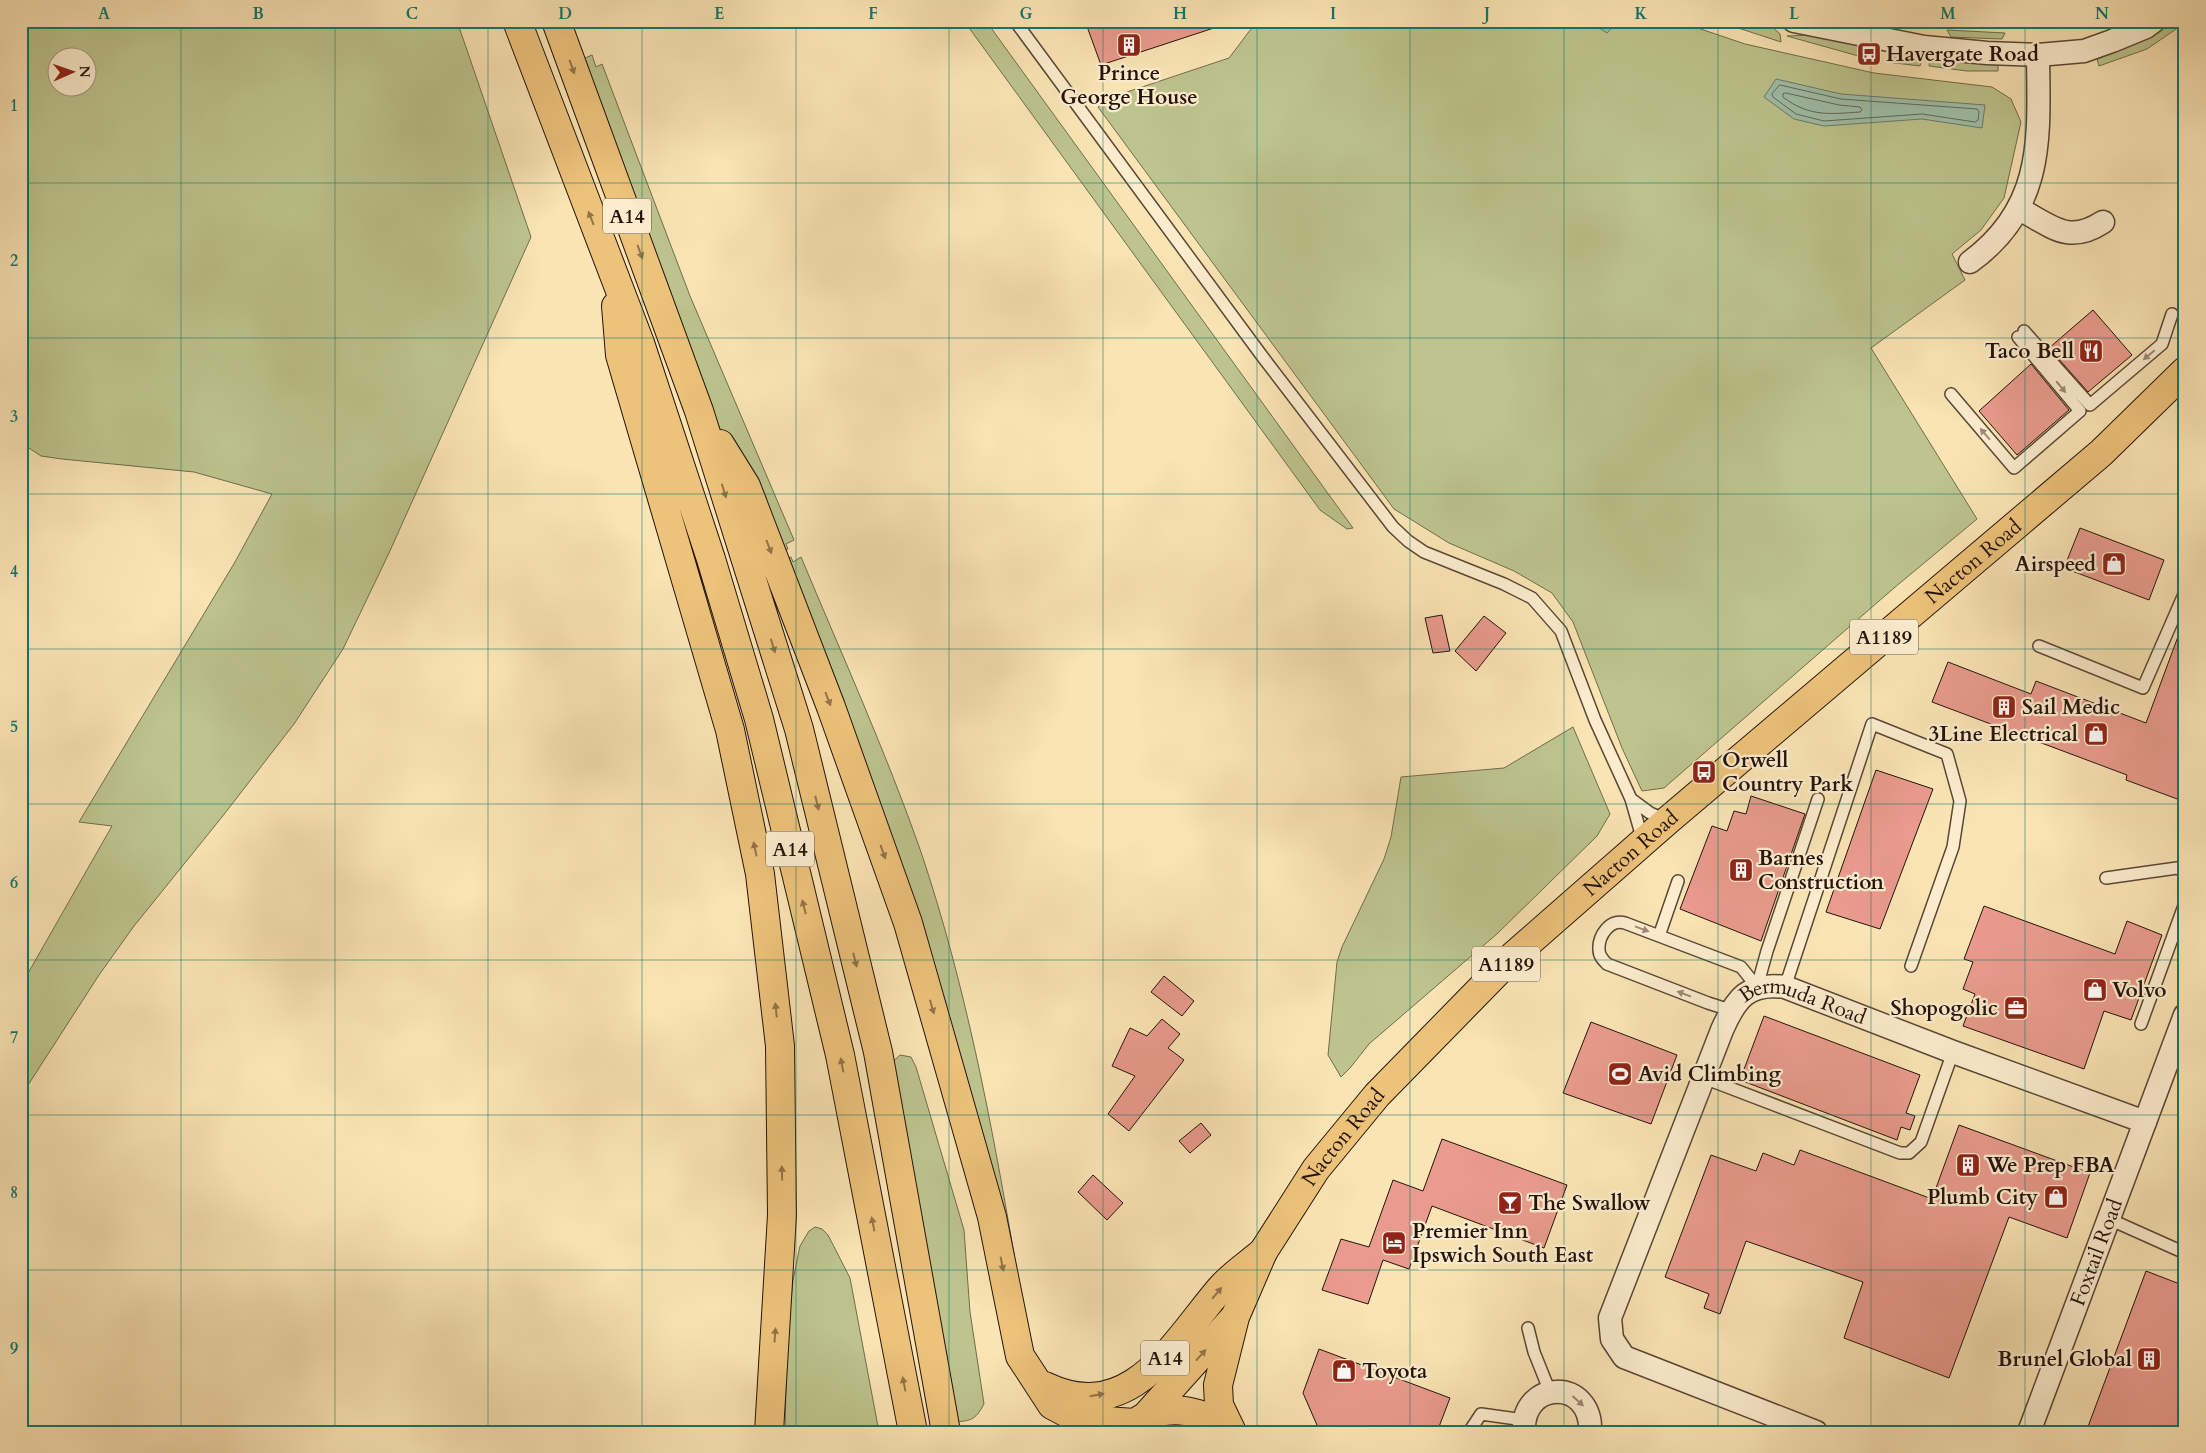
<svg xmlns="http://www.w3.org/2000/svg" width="2206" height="1453" viewBox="0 0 2206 1453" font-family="Cardo,serif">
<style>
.green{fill:#bdc48e;stroke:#706c4d;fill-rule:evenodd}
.water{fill:#9fbfa9;stroke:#6e7a6a}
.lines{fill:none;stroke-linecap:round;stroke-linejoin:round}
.shore{stroke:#62695a;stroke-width:1}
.building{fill:#e99b8d;stroke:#24130c}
.lane-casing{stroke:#5a4736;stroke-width:14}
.street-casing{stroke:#5a4736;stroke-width:25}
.primary-casing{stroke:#24130c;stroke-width:30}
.highway-casing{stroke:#24130c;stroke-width:30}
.lane{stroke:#fcedce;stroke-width:11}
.street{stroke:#fcedce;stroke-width:22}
.primary{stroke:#edc27a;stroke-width:28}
.highway{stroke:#edc27a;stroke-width:28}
.oneway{fill:#937348}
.oneway2{fill:#9b8b77}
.grid{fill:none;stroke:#0f766e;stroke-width:1;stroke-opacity:0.55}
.labels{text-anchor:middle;stroke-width:4.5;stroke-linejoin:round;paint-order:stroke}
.shield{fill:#fcedce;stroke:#655446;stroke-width:1}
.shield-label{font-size:20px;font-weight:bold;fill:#24130c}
.poi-label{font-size:21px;font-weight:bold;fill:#24130c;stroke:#fcedce;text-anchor:start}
.street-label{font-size:21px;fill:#24130c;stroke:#fcedce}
.neatline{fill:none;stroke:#0f766e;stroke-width:2}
.grid-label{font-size:16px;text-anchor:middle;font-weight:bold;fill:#0f766e}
</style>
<rect width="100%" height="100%" fill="#fae4b4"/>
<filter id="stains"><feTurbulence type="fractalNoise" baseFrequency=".004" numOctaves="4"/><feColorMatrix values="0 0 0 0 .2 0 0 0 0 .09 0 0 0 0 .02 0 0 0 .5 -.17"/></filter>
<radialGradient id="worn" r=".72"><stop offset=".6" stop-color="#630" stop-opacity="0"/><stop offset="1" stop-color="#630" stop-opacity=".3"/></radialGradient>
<path class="green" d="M21 21H457L531 237 389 553 343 649 294 724 222 817 134 926 99 975 21 1096V999L27 975 112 826 79 822 235 562 272 494 194 472 62 459 41 456 26 446H21ZM58 58H88V88H58Z
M964 21H986L1353 528 1347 529 1320 510Z
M1257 21H1677L1745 44 1874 73 1992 87 2011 99 2021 122 2004 198 1981 230 1952 254 1965 280 1871 348 1977 519 1894 588 1664 788 1642 791 1622 748 1573 622 1552 593 1514 571 1449 543 1394 509 1098 107 1112 97 1229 58Z
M1717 21H1766L1780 34 1781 42Z
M2174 21H2180L2182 25 2147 49 2099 66 2097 59 2142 41Z
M1947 30 2005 33 2002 39 1951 37Z
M1808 35 1864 46 1862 57 1787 36Z
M1889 51 1922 57 1920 66 1887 62Z
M592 55 596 67 602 64 690 296 794 540 786 544 788 549 782 551 761 503 767 500 763 490 752 495 779 561 791 557 793 562 801 557C842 655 886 752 921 852 965 983 991 1119 1014 1254L937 976 876 795 758 516 751 506 623 187 578 61Z
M1930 57 1998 62V71H1967L1929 66Z
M1573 727 1610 814 1597 836 1498 933 1369 1044 1350 1068 1341 1077 1328 1055 1337 962 1342 947 1384 859 1391 837 1401 777 1504 768Z
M900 1055 911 1057 916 1067 964 1230 970 1312 984 1404C975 1421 970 1421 952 1422L886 1068Z
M815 1227 822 1229 828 1235 850 1278 879 1432H785L787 1342 793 1280 800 1246 809 1231Z"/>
<path class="water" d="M1588 21H1618L1607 33Z
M1776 79 1841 94 1985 105 1982 128 1922 119 1824 126 1794 119 1764 97Z"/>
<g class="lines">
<path class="shore" d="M1780 85 1841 99 1977 109 1979 112 1978 120 1975 122 1922 114 1824 121 1796 114 1773 97 1772 94Z
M1786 93 1839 105 1860 107 1862 110 1860 112C1830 114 1809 117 1783 97V94Z"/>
</g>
<path class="building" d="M1085 21H1225L1226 24 1101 65Z
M2093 310 2132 355 2088 392 2049 348Z
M2031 364 2069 410 2017 455 1979 411Z
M2080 528 2164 560 2149 600 2064 568Z
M1442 615 1450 651 1433 653 1425 618Z
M1484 616 1506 633 1476 671 1455 651Z
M2183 623H2185V786L2180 800 2126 780 2127 775 1932 702 1948 662 2031 694 2036 681 2146 723Z
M1876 770 1933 789 1880 929 1826 912Z
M1751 796 1805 814 1761 941 1680 909 1712 826 1727 831 1734 811 1746 814Z
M1984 906 2115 954 2127 921 2162 935 2131 1020 2104 1011 2084 1069 1963 1026 1975 994 1963 989 1973 962 1964 959Z
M1164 976 1194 1001 1182 1016 1151 992Z
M1764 1016 1920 1075 1906 1113 1915 1116 1910 1130 1901 1127 1897 1140 1740 1080Z
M1162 1019 1180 1034 1168 1048 1184 1060 1129 1131 1108 1114 1135 1076 1112 1066 1130 1028 1147 1036Z
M1591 1022 1677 1055 1651 1124 1563 1093Z
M1201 1123 1211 1135 1190 1153 1179 1141Z
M1959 1125 2090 1173 2067 1238 2009 1217 1949 1378 1844 1338 1863 1282 1746 1241 1720 1314 1704 1308 1709 1294 1665 1277 1711 1155 1756 1171 1763 1153 1794 1165 1800 1150 1932 1199Z
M1442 1139 1567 1185 1544 1248 1432 1206 1409 1269 1383 1260 1368 1304 1322 1290 1341 1239 1369 1247 1393 1180 1423 1191Z
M1093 1175 1123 1203 1107 1220 1078 1192Z
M2146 1271 2185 1286V1432H2086Z
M1319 1349 1450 1398 1437 1432H1320L1303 1393Z"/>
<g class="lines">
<defs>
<path id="lane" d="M1015 21 1262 356 1393 527 1408 541 1424 552 1504 584 1532 598 1561 631 1595 720 1631 799 1643 841
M2024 331 2090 405 2162 344 2172 314
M1951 394 2014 468 2080 411 2018 337
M2039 646 2143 688 2185 592
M1631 799 1650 813 1666 820
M2106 878 2177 868 2185 872
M1659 936 1678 881
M1757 987 1767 951 1818 799
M1785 987 1872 724 1947 754 1960 801 1953 847 1911 966
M1730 1010 1708 1003 1607 964C1603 960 1599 956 1599 950 1598 936 1610 918 1625 923L1741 967 1757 987
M2141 1024 2185 903
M1704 1078 1900 1153H1909L1921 1142 1953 1052
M2109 1219 2185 1253
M1528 1328 1534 1352 1550 1392
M1469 1432 1481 1414 1524 1420
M1679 1432H1692"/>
<g id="street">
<path d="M1794 21 1924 47 1987 53 2038 55 2084 51 2112 41 2146 27 2154 21"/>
<path d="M2019 209C2052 226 2068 245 2103 222"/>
<path d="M1970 262C2045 207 2039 138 2038 55"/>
<path d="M1524 1432C1521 1379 1593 1378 1590 1432"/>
<path id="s1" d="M1816 1432 1624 1357 1612 1339 1610 1318 1722 1030C1736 998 1748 982 1785 987L1953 1052 2145 1122"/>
<path id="s2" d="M2029 1432 2185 1015"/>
</g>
<g id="primary">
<path d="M1145 1417 1232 1320"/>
<path d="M1141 1419C1170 1403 1205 1410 1228 1432"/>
<path id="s3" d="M1232 1432 1219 1405 1218 1385 1235 1317 1263 1252 1316 1169 1377 1095 1513 956 1667 821 2101 453 2185 371"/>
</g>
<path id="highway" d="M517 21 640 343 711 559 759 719 840 1055 913 1432
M556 21 699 411 799 729 878 1052 946 1432
M616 306 620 355 730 730 760 874 780 1046 782 1215 769 1432
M720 444 746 486 831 707 908 923 992 1217 1020 1356 1052 1405 1071 1415 1090 1420 1135 1423
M1045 1386C1130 1427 1174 1343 1220 1289 1232 1275 1249 1264 1263 1252"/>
</defs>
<use href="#lane" class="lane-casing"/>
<use href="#street" class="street-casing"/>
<use href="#primary" class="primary-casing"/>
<use href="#highway" class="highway-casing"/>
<use href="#lane" class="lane"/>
<use href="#street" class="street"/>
<use href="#primary" class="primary"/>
<use href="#highway" class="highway"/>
</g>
<defs><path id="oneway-solid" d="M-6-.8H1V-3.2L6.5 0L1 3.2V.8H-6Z" transform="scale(1.25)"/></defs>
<g class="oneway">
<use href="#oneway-solid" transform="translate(572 67) rotate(70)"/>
<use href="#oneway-solid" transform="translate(591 218) rotate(-111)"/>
<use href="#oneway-solid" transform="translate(640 252) rotate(70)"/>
<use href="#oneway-solid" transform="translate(724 491) rotate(73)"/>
<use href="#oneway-solid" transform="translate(769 547) rotate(69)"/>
<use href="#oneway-solid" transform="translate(773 646) rotate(73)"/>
<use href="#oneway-solid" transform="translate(828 699) rotate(69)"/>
<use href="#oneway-solid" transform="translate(817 803) rotate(76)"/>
<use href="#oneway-solid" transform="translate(755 849) rotate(-102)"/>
<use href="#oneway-solid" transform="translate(883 852) rotate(70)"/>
<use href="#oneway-solid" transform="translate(804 907) rotate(-104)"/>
<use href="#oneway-solid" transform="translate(855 960) rotate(76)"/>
<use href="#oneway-solid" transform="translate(932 1007) rotate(74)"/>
<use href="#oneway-solid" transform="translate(776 1010) rotate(-96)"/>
<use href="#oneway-solid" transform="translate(842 1065) rotate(-101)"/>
<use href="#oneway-solid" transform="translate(782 1173) rotate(-91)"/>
<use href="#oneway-solid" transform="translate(873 1224) rotate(-101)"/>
<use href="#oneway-solid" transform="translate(1002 1264) rotate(79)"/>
<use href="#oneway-solid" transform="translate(1217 1293) rotate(-50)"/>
<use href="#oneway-solid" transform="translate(775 1335) rotate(-86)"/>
<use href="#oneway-solid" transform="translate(1201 1355) rotate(-48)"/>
<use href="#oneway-solid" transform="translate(904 1384) rotate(-101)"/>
<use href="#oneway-solid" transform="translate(1097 1395) rotate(-10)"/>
</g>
<g class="oneway2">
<use href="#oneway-solid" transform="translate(2149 355) rotate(140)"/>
<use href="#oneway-solid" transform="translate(2061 387) rotate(50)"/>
<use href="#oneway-solid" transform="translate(1985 434) rotate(-131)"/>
<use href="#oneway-solid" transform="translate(1642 929) rotate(20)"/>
<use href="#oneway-solid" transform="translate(1684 994) rotate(-159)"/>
<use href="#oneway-solid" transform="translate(1578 1401) rotate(42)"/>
</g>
<path class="grid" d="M181 21V1432M335 21V1432M488 21V1432M642 21V1432M796 21V1432M949 21V1432M1103 21V1432M1257 21V1432M1410 21V1432M1564 21V1432M1718 21V1432M1871 21V1432M2025 21V1432M21 183H2185M21 338H2185M21 494H2185M21 649H2185M21 804H2185M21 960H2185M21 1115H2185M21 1270H2185"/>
<defs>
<symbol id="building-square" viewBox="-11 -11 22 22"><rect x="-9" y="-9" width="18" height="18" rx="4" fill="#8f2418" stroke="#fcedce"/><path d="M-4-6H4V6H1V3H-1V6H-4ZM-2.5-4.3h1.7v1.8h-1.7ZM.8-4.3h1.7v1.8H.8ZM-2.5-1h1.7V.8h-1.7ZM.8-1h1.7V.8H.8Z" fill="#fff"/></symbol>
<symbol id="bus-square" viewBox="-11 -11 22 22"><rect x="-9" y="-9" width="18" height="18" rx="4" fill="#8f2418" stroke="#fcedce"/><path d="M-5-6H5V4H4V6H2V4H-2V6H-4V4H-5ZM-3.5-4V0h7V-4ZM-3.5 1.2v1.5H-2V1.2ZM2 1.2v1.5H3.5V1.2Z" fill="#fff"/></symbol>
<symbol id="restaurant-square" viewBox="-11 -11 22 22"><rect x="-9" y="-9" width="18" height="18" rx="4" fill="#8f2418" stroke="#fcedce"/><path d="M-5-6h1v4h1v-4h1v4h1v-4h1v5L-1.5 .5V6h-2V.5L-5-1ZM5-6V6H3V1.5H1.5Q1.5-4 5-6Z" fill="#fff"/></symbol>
<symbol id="shop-square" viewBox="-11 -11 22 22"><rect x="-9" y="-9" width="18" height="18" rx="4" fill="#8f2418" stroke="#fcedce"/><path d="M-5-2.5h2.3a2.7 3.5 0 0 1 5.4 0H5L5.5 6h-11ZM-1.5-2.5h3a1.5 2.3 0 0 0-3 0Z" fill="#fff"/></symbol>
<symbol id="office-square" viewBox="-11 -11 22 22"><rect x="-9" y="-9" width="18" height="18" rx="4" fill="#8f2418" stroke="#fcedce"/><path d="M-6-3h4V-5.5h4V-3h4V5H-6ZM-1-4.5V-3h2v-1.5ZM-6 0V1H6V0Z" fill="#fff"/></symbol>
<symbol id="stadium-square" viewBox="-11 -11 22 22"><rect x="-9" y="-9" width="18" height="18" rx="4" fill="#8f2418" stroke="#fcedce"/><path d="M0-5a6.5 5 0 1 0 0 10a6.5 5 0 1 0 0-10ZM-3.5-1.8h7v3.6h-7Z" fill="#fff"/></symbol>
<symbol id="bar-square" viewBox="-11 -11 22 22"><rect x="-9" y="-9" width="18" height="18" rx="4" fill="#8f2418" stroke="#fcedce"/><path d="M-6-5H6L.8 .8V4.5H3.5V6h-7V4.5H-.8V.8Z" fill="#fff"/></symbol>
<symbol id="hotel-square" viewBox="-11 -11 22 22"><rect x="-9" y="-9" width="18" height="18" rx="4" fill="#8f2418" stroke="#fcedce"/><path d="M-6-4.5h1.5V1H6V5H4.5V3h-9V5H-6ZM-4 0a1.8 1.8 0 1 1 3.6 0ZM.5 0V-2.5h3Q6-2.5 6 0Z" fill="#fff"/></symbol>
</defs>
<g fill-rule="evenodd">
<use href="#building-square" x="1115" y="31" width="28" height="28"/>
<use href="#bus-square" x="1855" y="40" width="28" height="28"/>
<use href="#restaurant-square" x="2077" y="337" width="28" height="28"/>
<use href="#shop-square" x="2100" y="550" width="28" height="28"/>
<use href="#building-square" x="1990" y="693" width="28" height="28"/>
<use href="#shop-square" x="2082" y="720" width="28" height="28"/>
<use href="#bus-square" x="1690" y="758" width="28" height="28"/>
<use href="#building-square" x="1727" y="856" width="28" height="28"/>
<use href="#shop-square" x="2081" y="976" width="28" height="28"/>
<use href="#office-square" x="2002" y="994" width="28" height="28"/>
<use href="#stadium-square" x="1606" y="1060" width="28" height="28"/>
<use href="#building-square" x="1954" y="1151" width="28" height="28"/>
<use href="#shop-square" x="2042" y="1183" width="28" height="28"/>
<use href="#bar-square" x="1496" y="1189" width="28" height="28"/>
<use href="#hotel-square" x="1380" y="1229" width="28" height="28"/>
<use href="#building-square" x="2135" y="1345" width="28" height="28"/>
<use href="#shop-square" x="1330" y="1357" width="28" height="28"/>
</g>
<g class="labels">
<g class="shield">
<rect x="603" y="198.5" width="48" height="35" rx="4"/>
<rect x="1850" y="619.5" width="68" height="35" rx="4"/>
<rect x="766" y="831.5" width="48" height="35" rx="4"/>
<rect x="1472" y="946.5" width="68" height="35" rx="4"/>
<rect x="1141" y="1340.5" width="48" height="35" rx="4"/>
</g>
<g class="shield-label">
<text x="627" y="223">A14</text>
<text x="1884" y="644">A1189</text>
<text x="790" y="856">A14</text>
<text x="1506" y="971">A1189</text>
<text x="1165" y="1365">A14</text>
</g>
<g class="poi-label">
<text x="1886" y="61">Havergate Road</text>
<text x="1129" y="80" text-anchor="middle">Prince<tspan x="1129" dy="24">George House</tspan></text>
<text x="2074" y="358" text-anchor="end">Taco Bell</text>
<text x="2096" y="571" text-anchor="end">Airspeed</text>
<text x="2022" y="714">Sail Medic</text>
<text x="2078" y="741" text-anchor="end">3Line Electrical</text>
<text x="1722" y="767">Orwell<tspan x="1722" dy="24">Country Park</tspan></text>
<text x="1758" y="865">Barnes<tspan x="1758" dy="24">Construction</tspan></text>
<text x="2112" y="997">Volvo</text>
<text x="1998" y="1015" text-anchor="end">Shopogolic</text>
<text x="1638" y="1081">Avid Climbing</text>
<text x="1986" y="1172">We Prep FBA</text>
<text x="2038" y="1204" text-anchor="end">Plumb City</text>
<text x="1528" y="1210">The Swallow</text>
<text x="1412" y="1238">Premier Inn<tspan x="1412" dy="24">Ipswich South East</tspan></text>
<text x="2132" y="1366" text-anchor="end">Brunel Global</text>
<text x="1362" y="1378">Toyota</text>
</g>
<g class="street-label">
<text dy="7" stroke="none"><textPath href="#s3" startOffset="1186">Nacton Road</textPath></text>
<text dy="7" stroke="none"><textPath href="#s3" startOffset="736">Nacton Road</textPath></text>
<text dy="7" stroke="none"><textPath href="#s1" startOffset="662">Bermuda Road</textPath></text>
<text dy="7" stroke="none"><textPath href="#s3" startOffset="331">Nacton Road</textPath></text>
<text dy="7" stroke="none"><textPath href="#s2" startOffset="192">Foxtail Road</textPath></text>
</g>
</g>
<rect width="2206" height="1453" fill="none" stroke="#fae4b4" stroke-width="55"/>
<g transform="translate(72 72) rotate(88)"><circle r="24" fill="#fcedce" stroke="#a69680"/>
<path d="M0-4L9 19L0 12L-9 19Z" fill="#8f2418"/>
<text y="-8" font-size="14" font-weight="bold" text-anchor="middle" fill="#24130c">N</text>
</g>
<rect x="28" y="28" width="2150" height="1398" class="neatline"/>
<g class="grid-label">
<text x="104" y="19">A</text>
<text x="258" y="19">B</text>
<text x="412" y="19">C</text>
<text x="565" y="19">D</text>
<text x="719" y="19">E</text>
<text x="873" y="19">F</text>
<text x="1026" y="19">G</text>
<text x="1180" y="19">H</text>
<text x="1333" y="19">I</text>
<text x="1487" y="19">J</text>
<text x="1641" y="19">K</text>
<text x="1794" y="19">L</text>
<text x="1948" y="19">M</text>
<text x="2102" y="19">N</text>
<text x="14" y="111">1</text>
<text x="14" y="266">2</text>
<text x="14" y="422">3</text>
<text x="14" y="577">4</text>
<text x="14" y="732">5</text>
<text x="14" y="888">6</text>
<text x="14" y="1043">7</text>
<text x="14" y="1198">8</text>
<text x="14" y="1354">9</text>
</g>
<rect width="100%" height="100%" filter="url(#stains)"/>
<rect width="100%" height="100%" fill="url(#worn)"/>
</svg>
